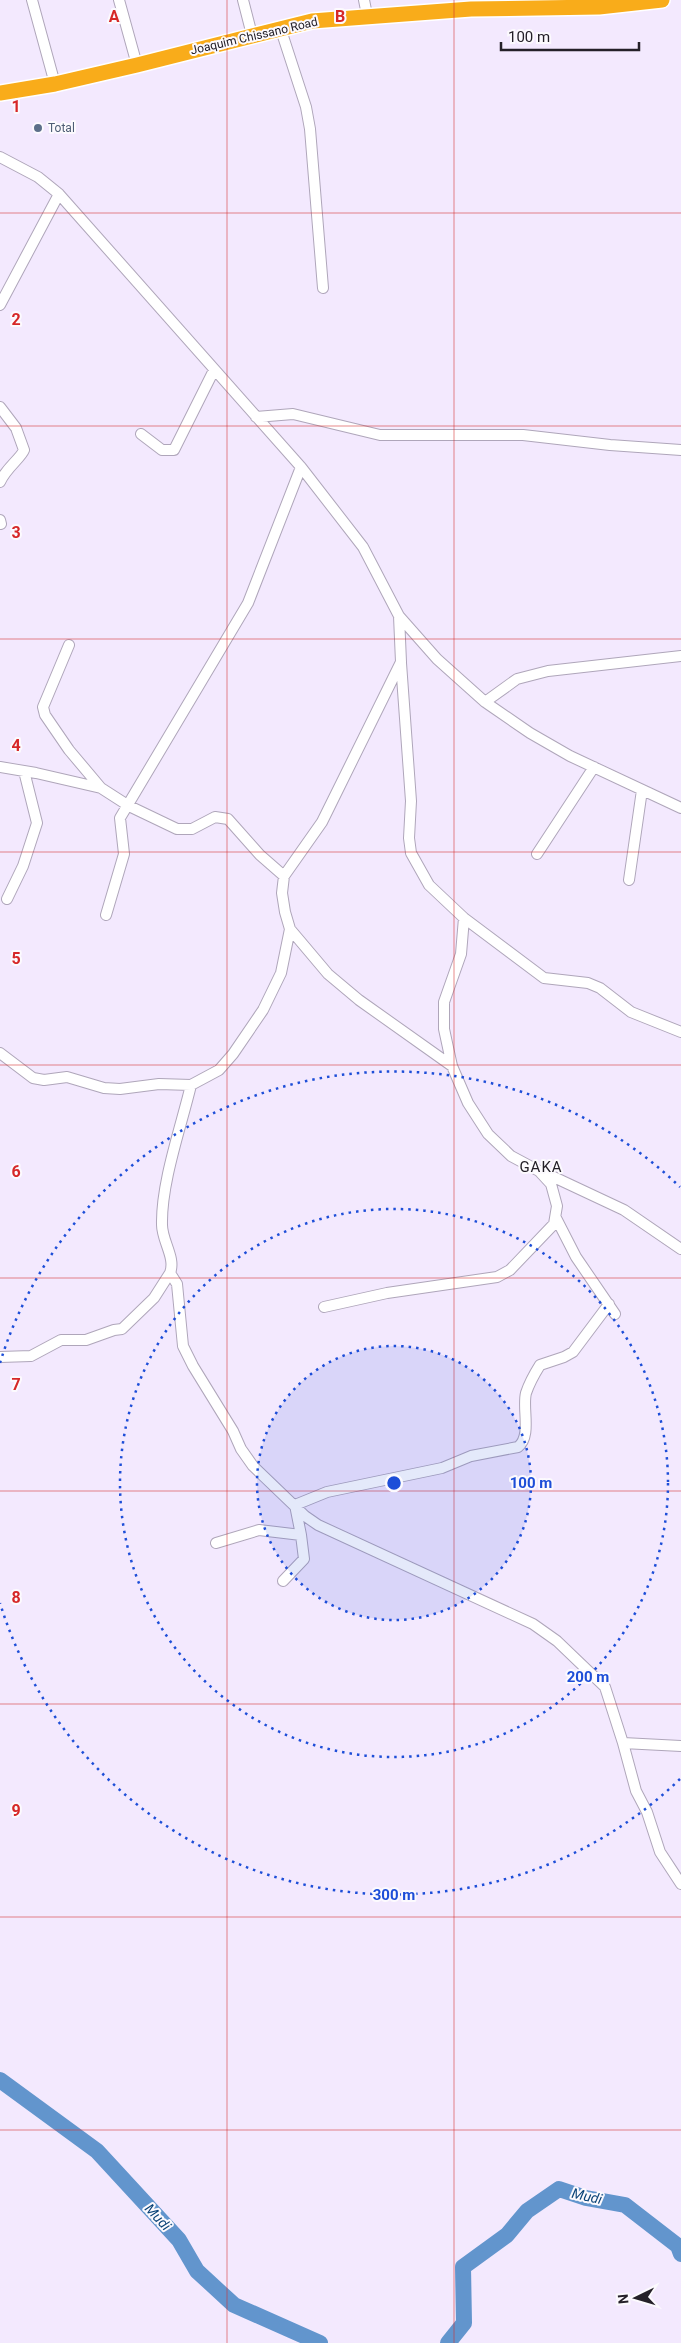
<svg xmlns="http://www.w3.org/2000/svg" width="681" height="2343" viewBox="0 0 681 2343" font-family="Roboto,sans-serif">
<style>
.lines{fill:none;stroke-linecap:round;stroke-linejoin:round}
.river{stroke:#6295cd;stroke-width:16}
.minor-casing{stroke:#afa6ba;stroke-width:12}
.highway-casing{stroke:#fff;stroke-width:18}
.minor{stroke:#fff;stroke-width:10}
.highway{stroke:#f9ac1a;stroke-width:15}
.grid{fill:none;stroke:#d62828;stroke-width:1;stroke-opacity:0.55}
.ring{fill:none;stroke:#1d4ed8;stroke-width:2.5;stroke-dasharray:2.5 5}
.service-dot{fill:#5c6f8a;stroke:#fcfafe;stroke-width:2}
.labels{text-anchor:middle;stroke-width:4;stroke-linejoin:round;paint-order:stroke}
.street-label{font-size:12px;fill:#242028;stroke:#fcfafe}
.service-label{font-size:12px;fill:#4e5e75;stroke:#fcfafe;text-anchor:start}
.water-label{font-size:14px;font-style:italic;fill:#0a4377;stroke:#fcfafe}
.quarter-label{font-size:15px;letter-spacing:1px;fill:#242028;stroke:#fcfafe}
.grid-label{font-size:16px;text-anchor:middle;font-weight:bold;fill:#d62828;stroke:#fcfafe;stroke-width:4;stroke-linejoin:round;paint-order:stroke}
.centre{fill:#1d4ed8;stroke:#fcfafe;stroke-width:2.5}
.ring-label{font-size:15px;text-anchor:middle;font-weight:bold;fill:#1d4ed8;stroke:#fcfafe;stroke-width:4;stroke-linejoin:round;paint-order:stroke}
</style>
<rect width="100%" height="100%" fill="#f3e9fe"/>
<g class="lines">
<path class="river" d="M0 2080 97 2151 179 2240 197 2271 234 2305 320 2343
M448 2343 464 2323 463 2267 507 2235 527 2211 559 2189 586 2198 625 2205 678 2246 681 2254"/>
<defs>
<path id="minor" d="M32 0 55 84
M119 0 137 65
M243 0 252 35
M364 0 367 15
M280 27 306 107 310 129 323 288
M0 157 38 177 59 194 301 467 363 547 399 616 437 659 485 702 530 733 570 756 681 808
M0 305 59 194
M0 407 16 428 24 450C21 458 6 468 0 482
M256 417 293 414 380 435H523L610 445 681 450
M141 434 162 450H174L214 370
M0 520 1 524
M69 645 43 707 45 715 69 750 101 788 129 806 177 829H192L215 817 228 819 260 855 284 876
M401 663 411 801 409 838 411 853 429 885 464 918 544 978 588 983 600 988 631 1012 681 1032
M485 702 517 679 548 671 681 656
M0 767 36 773 101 788
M537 854 594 767
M629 880 642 790
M7 899 23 866 37 823 24 771
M106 915 124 854 120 818 248 603 301 467
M0 1053 33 1078 44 1080 67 1077 104 1088 120 1089 159 1084 191 1085 219 1070 233 1054 263 1010 281 973 290 929
M452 1066 444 1029V1002L461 954 464 918
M191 1085C181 1127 161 1183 162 1225 162 1241 176 1258 170 1273L177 1284 183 1346 193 1366 233 1431 241 1449 253 1466 305 1516 318 1525 533 1624 557 1641 605 1687 623 1743 636 1791 647 1812 660 1852 681 1884
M543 1172 624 1210 681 1249
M556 1218 576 1257 615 1314
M324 1307 387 1293 497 1277 510 1270 554 1224 557 1206 551 1184 539 1171 511 1156 488 1134 468 1103 452 1066 359 1000 328 974 290 929 285 912 282 893 284 876 322 822 401 662 399 616
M0 1357 31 1356 61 1340H86L114 1330 122 1329 154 1298 170 1273
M216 1543 259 1530 301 1535 295 1505 327 1492 442 1468 471 1456 518 1447C532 1436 522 1408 526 1393 529 1384 535 1373 540 1365L564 1357 573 1352 609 1304
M283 1581 304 1559 301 1535
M623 1743 681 1746"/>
<path id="highway" d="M0 93 55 84 137 65 312 21 471 9 599 7 662 0"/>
</defs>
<use href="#minor" class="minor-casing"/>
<use href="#highway" class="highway-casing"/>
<use href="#minor" class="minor"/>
<use href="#highway" class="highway"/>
</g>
<path class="grid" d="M227 0V2343M454 0V2343M0 213H681M0 426H681M0 639H681M0 852H681M0 1065H681M0 1278H681M0 1491H681M0 1704H681M0 1917H681M0 2130H681"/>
<circle cx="394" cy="1483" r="137" fill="#1d4ed8" fill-opacity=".12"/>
<g class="ring">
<circle cx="394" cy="1483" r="137"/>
<circle cx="394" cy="1483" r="274"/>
<path d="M680 1779A412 412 0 0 1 0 1603M0 1363A412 412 0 0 1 680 1187"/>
</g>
<circle class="service-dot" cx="38" cy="128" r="5"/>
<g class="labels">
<g class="street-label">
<text transform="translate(254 36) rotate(-13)" y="4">Joaquim Chissano Road</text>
</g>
<g class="service-label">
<text x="48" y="132">Total</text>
</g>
<g class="water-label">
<text transform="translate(587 2196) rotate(13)" y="5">Mudi</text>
<text transform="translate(158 2217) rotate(47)" y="5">Mudi</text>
</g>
<g class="quarter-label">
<text x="541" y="1172">GAKA</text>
</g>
</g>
<g class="grid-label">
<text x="114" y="22">A</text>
<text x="340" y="22">B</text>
<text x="16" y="112">1</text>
<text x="16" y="325">2</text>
<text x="16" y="538">3</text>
<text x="16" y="751">4</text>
<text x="16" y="964">5</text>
<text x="16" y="1177">6</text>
<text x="16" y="1390">7</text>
<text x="16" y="1603">8</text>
<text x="16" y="1816">9</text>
</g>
<circle cx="394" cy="1483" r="8" class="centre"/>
<g class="ring-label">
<text x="531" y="1488">100 m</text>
<text x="588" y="1682">200 m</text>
<text x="394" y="1900">300 m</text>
</g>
<g transform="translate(636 2298) rotate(265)" stroke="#fcfafe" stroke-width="4" paint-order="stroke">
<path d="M0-4L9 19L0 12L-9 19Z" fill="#242028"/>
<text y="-8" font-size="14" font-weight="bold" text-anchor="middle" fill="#242028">N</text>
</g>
<path d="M501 42v8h138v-8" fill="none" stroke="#242028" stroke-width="2.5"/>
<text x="508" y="42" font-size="15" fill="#242028" stroke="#fcfafe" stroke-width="4" paint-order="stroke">100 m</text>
</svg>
